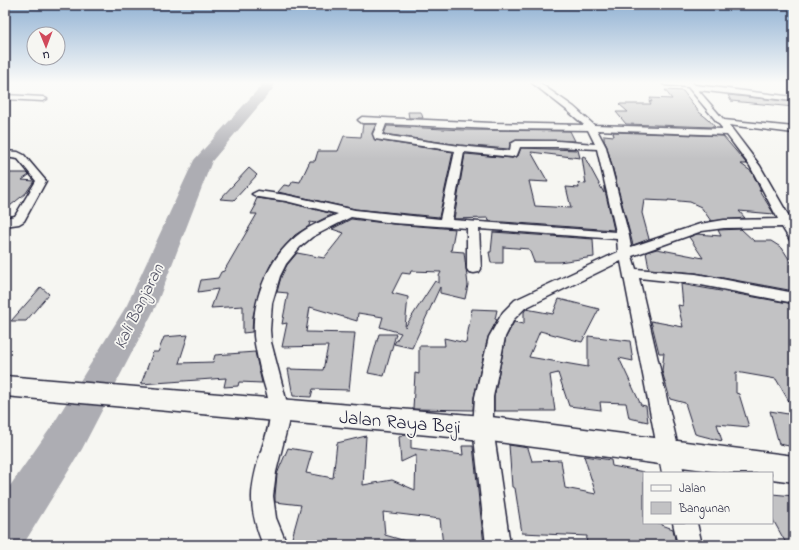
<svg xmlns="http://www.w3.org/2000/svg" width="799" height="550" viewBox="0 0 799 550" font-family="'Indie Flower',sans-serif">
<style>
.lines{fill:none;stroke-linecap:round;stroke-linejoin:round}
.river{fill:#adadb3;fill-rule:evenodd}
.building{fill:#c2c2c4;stroke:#22223b;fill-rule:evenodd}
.minor-casing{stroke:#22223b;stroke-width:3}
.tertiary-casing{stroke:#22223b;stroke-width:3}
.minor{fill:#f6f6f2;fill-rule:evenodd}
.tertiary{fill:#f6f6f2;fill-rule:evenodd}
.labels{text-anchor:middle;stroke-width:3.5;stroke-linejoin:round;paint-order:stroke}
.water-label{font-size:17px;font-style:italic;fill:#535365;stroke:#f6f6f2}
.near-street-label{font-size:19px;fill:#22223b;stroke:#f6f6f2}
</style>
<rect width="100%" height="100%" fill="#f6f6f2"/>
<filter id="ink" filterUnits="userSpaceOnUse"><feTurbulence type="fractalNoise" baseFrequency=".025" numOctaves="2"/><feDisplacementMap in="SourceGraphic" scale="8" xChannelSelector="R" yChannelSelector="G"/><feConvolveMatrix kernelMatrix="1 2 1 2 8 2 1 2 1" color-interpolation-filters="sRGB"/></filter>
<g filter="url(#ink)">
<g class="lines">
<path class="river" d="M262 82H276L272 90 212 161 156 306 82 449 23 545H5V493L54 423 127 305 194 160 261 86Z"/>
</g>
<path class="building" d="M665 90 683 91 699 112 708 119 715 127 626 124 616 112H628L619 104H651L649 101 652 102 650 98 672 99Z
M728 95 794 102V107L731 101Z
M408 112H421L423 118H409Z
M363 124H376L372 133 375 140 453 152 439 217 355 209 278 192 284 185 290 186 293 181 300 182 310 161H315L318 151H338L344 136 361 137Z
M387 126 463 130 570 131 575 141 516 140 510 143 509 149 460 145 384 134Z
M613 132 723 136 747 164H741L752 172 761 191 759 190 774 214 739 211 745 218 711 221 701 207 690 202 668 200V201L644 200 642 213 649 239 633 245 607 147 604 140V135L614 136Z
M521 148 578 150 580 158 531 152 548 182 529 181 535 206 571 208 566 187 579 188 578 183 586 184 582 157 584 156 604 193V186L614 230 489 221 488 218 454 219 465 154 512 158 518 156Z
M249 168 257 175 234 200 220 199Z
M5 173H27L29 175 22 180 34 181 26 193 5 210Z
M257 198 286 202 333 214 315 223 310 222 309 226 295 235 281 250 272 262 260 288 253 316 252 332 243 333V306L211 308 218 289 198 292 201 280 218 278 221 272 224 271 257 214H251L256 205H254Z
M351 219 393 224 455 229 451 251 464 252 468 285 465 299 440 293V287L412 348 394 344 401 333 380 327 383 317 358 313 357 321 310 307 306 332 355 333 349 390 313 389 311 397 293 396 288 369 323 370 328 346 282 347 287 323 282 324 288 293 277 292 281 277 287 265 297 253 324 258 344 233 332 229ZM411 271 441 272 439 276V283L435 281 405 327 408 297 392 293 402 273 410 274Z
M741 229 754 241H771L782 248 794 267V291L696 273 649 269 646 252 657 249 703 258 689 237 697 234 721 236 718 230Z
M493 232 593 239 594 257 559 262H534L529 249 503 247V263H491L489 252H491Z
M681 284 794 304V410L776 379 736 372V393L739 394 749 427 717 424 722 441 695 434 685 403 670 399 662 371 664 353H659L651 321 683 327 678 305 683 306Z
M41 287 49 294 26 321H11Z
M559 299 599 309 582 342 540 331 529 357 588 367V336L630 341 633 361 619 358 641 405 646 406 648 422 629 418 626 403 600 402 601 410 569 406 558 373 550 375 555 411H494V397L506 337 514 322 524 324V312L526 309 553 314Z
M472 309 497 310 495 319 497 320 488 337 474 397 473 410 413 409 415 373 419 374V346H445L444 338 466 343Z
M379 334H396L384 376 368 373Z
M188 335 179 363 213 362 215 355 255 352 262 383 239 382 238 386 224 387 226 378 141 384 153 352H158L164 337Z
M770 411 794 415V447L779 444Z
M405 434 411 435V448L463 455 462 446H473L484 545H443L440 519 383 512 385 535 409 542V545H290L301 505 275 502V496L277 474 288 448 312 452 306 473 333 478 337 443 366 436 363 485 392 480 415 490 416 455 401 462 399 437Z
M509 445 528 448 532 461 561 460 565 488 596 494 584 456 611 460 612 466 644 472V523H662V525L673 529 676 545H586L587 536 522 533 515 488 512 487Z
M772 494 794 496V545H787L772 518Z"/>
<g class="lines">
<defs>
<path id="minor" d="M531 82H538L574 107 594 125 723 129 688 87 665 85 663 84 667 82H692L695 85 794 97V101L698 90 724 120 794 127V133L729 125 760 166 791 220H794V241L790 240 782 227 724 228 702 231 632 256 636 269 696 274 794 293V303L696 284 639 278 684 473H662L621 261 525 308 514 319 505 337 493 397V428L510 545H486L473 428 475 397 489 337 503 312 515 300 618 252 617 239 479 229 481 269 479 272 474 273 469 272 467 269V228L393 223 351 217 312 237 300 247 286 264 280 276 272 303 270 330 271 342 289 411 288 424 276 472 273 496 276 518 287 545H263C247 505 250 488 262 448 266 436 270 424 270 412 271 406 268 400 267 394 262 378 258 361 255 344 249 309 265 265 291 241 304 228 322 221 338 214L286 201 258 197 252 194 258 191 286 195 355 210 440 219 455 151 375 139 373 134 378 123H362L358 120 362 117 492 123 584 125 568 111ZM386 124 492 129 588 130 595 144 558 141H516L511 144 510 151 460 146 382 135ZM597 130 727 135 750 166 778 219 724 220 700 224 631 247 629 236 606 147ZM520 147H558L597 149 616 232 452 220 464 152 512 157 517 155Z
M5 95 43 97 47 99 43 101 5 99Z
M5 151 18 152 24 155 46 181 24 221 19 224 5 226V218L15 216 36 181 18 159 5 157Z
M673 523H697L702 545H678Z"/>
<path id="tertiary" d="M5 376 483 416 794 456V482L772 479V473H726L483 440 5 396Z"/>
</defs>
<use href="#minor" class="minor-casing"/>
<use href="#tertiary" class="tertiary-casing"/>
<use href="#minor" class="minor"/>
<use href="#tertiary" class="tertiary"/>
</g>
</g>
<linearGradient id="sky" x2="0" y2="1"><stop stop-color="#90b1d3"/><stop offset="0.52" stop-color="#fbfbf9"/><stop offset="1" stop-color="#fbfbf9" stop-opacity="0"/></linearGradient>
<rect width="799" height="159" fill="url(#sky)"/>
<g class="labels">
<g class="water-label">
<text transform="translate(138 306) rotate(-64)" y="6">Kali Banjaran</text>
</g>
<g class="near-street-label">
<text transform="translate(400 421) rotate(5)" y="7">Jalan Raya Beji</text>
</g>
</g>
<rect width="799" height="550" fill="none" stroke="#f6f6f2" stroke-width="20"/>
<rect x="10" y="10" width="779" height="530" fill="none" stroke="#22223b" stroke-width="1.5" filter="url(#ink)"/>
<rect x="643" y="472" width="130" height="52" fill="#f6f6f2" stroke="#a1a1a9"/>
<rect x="651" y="485" width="20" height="6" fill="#f6f6f2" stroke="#a1a1a9"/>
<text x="679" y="492" font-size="12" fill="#22223b">Jalan</text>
<rect x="651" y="502" width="20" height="12" fill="#c2c2c4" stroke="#a1a1a9"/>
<text x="679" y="512" font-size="12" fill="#22223b">Bangunan</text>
<g transform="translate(46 46) rotate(179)"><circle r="19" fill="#f6f6f2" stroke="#a1a1a9"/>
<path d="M0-3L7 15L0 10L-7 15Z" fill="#d1495b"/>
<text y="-6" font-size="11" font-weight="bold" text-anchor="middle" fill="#22223b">U</text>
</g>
</svg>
